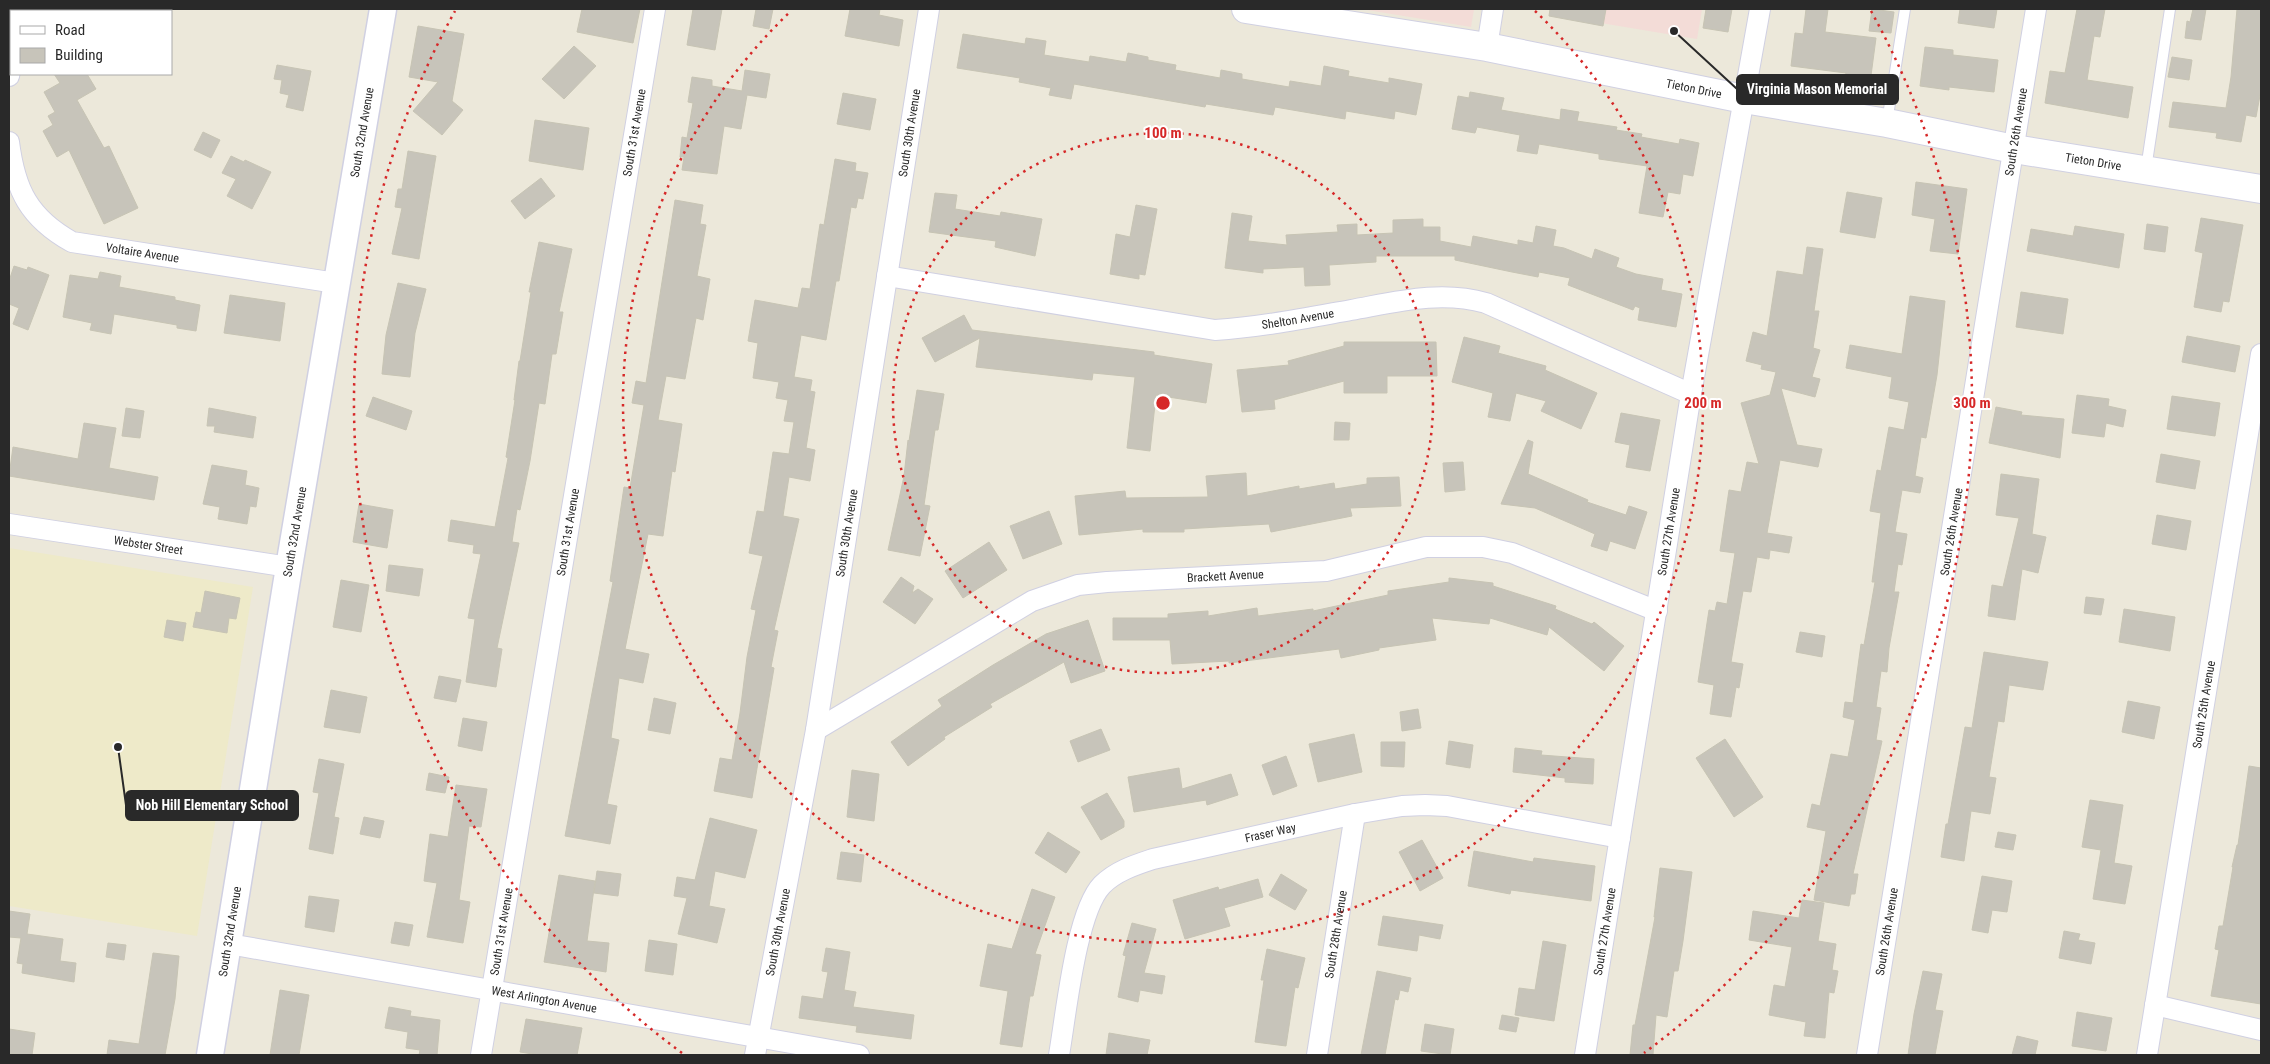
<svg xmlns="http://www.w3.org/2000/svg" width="2270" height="1064" viewBox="0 0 2270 1064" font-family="'Roboto Condensed',sans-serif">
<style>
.education{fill:#eeeac9}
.medical{fill:#f3dcd7}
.building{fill:#c7c4ba;stroke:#c7c4b4}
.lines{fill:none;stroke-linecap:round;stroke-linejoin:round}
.service-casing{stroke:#d0d0e2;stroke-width:12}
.minor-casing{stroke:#d0d0e2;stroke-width:22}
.tertiary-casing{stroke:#d0d0e2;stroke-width:29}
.secondary-casing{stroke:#d0d0e2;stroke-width:30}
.service{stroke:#fff;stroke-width:10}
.minor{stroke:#fff;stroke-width:20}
.tertiary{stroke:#fff;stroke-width:26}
.secondary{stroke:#fff;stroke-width:28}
.ring{fill:none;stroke:#d62828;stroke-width:2.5;stroke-dasharray:2.5 5}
.labels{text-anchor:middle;stroke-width:4;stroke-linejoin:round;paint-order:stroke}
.street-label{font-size:12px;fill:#292929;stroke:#fff}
.centre{fill:#d62828;stroke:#fff;stroke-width:2.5}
.ring-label{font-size:15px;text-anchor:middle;font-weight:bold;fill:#d62828;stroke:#fff;stroke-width:4;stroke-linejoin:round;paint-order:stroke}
.leader{fill:none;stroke:#292929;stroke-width:2}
.callout-dot{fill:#292929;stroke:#fff;stroke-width:2}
.callout{fill:#292929;stroke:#292929;stroke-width:2}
.callout-label{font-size:14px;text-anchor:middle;font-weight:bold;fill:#fff}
</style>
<rect width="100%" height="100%" fill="#ece8da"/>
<path class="education" d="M9 548 253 587 197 936 9 906Z"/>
<path class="medical" d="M1361 9H1474L1471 27Z
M1603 9H1702L1697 39 1601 23Z"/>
<path class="building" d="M582 9H640L633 43 577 32Z
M693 9H722L715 50 687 45Z
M756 9H773L769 29 753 26Z
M850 9H880L879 15 903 20 899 46 845 36Z
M1550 9H1606L1603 26 1549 16Z
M1706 9H1732L1728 32 1703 28Z
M1806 9H1828L1825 32 1876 38 1870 83 1845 79 1846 73 1791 66 1795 33 1803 34Z
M1872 9 1894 12 1891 33 1869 31Z
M1960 9H1997L1994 28 1958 23Z
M2077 9H2105L2100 37 2094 36 2087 80 2133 87 2128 118 2045 103 2050 71 2065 73Z
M2193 9H2206L2201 40 2185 38 2187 21 2190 22Z
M2237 9H2261V90L2256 117 2246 115 2241 142 2216 138 2217 133 2169 127 2173 102 2226 108 2231 77Z
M418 26 464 34 452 101 463 110 442 135 413 111 438 82 409 77Z
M963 34 1025 44 1026 38 1046 41 1044 55 1089 62 1090 56 1126 62 1128 53 1148 57V60L1176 65 1175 70 1220 78 1221 70 1242 74V79L1289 87 1290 81 1321 86 1324 66 1349 71 1348 76 1389 83V78L1422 84 1416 115 1395 111 1394 119 1346 111 1345 119 1275 107 1273 115 1206 104 1205 107 1074 84 1071 99 1049 95 1051 88 1019 82 1020 78 957 68Z
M574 46 596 66 564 99 542 79Z
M1925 47 1953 50V55L1998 60 1994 92 1949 87V90L1920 86Z
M2172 57 2192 60 2189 80 2168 77Z
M277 65 311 71 303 111 286 107 289 95 280 93 282 80 274 79Z
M745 70 770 74 766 98 747 95 741 129 724 126 717 174 682 170 684 157H680L682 137 687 138 693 103 688 102 692 77 712 80V86L742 91Z
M54 74H87L96 89 77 100 104 148 109 146 138 208 104 224 69 150 57 157 43 131 53 125 48 116 55 112 44 92 60 83Z
M1470 92 1504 98 1501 110 1560 120 1561 109 1579 112 1577 121 1617 127 1616 130 1642 134 1641 137 1679 144 1680 139 1699 143 1693 176 1683 174 1680 194 1668 192 1663 217 1639 213 1647 166 1599 159V154L1539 144 1537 154 1517 151 1520 135 1477 127 1475 133 1452 129 1458 96 1469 98Z
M843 93 876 99 870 130 837 124Z
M535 120 589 128 583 170 529 161Z
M203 132 220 140 211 158 194 150Z
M408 151 436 156 419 259 392 254 402 208 395 207 398 189H402Z
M231 156 244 162 245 160 271 172 252 209 227 196 236 179 222 173Z
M835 159 856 163 855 171 868 173 863 199 858 198 856 208 851 207 839 281H836L826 340 801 335 794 377 812 380 810 391 815 392 806 448 815 450 810 481 789 477 783 516 799 519 774 630 778 631 771 667 774 668 752 798 714 791 720 758 732 760 740 713 747 657 756 610 751 609 763 556 749 553 757 511 764 512 773 452 789 454 794 422 784 421 788 400 776 398 779 382 753 378 758 343 748 341 755 300 798 308 802 288 810 289 820 224 824 225Z
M541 178 555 196 525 219 511 201Z
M1916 182 1967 189 1958 254 1930 251 1935 219 1912 215Z
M1847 192 1882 198 1875 238 1840 232Z
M935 193 957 195 955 209 1000 216 1001 212 1042 219 1035 256 995 247 996 241 929 232Z
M675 200 703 205 700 224 706 225 697 276 710 279 703 320 696 318 685 379 666 376 658 420 682 424 675 472 672 471 663 536 648 534 625 649 649 654 643 683 619 678 611 738 619 740 607 804 617 806 610 844 565 836 613 582 610 581 624 487 630 488 644 405 632 403 636 381 646 383Z
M1136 205 1157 209 1145 275 1139 274V279L1110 274 1116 234 1130 237Z
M1232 213 1252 216 1248 241 1287 245 1286 235 1338 232 1337 225 1357 224V235L1393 233V220L1423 219V227H1440V241L1471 247 1473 236 1518 245V240L1533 243 1536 226 1556 230 1553 246 1564 248 1592 259 1595 249 1619 258 1616 267 1636 274 1663 279 1661 290 1682 294 1676 327 1638 320 1640 308 1635 306 1633 310 1568 285 1570 278 1539 272 1538 277 1512 272 1455 260V256H1376V262L1329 265 1330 285 1305 286 1304 267 1263 269V273L1225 268Z
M2201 218 2243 225 2229 302 2223 301 2221 312 2194 307 2203 253 2195 251Z
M2147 224 2168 227 2165 252 2144 249Z
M2075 226 2124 234 2119 268 2027 251 2031 229 2073 236Z
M539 242 572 249 559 312H563L556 354H552L545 404 539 403 530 461 520 510 517 509 512 542 519 543 497 648 502 649 496 687 466 682 475 619 468 618 481 554 473 553 474 545 448 541 451 520 495 527 508 458 506 457 515 400H514L519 361H520L531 292H529Z
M1807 247 1823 249 1814 311H1819L1813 348 1820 350 1812 377 1820 379 1815 397 1781 388 1797 445 1822 449 1818 467 1780 460 1767 533 1792 537 1789 553 1770 550 1769 559 1757 557 1751 592 1743 591 1731 662 1743 664 1739 688 1736 687 1731 717 1710 714 1714 685 1698 682 1709 610 1715 611 1717 602 1727 604 1735 553 1720 551 1729 490 1741 492 1747 462 1759 464 1741 403 1770 395 1776 372 1761 369 1762 365 1746 361 1753 332 1767 336 1777 271 1803 275Z
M14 266 27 270 28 267 49 275 28 330 13 324 19 308 9 304V281Z
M100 272 121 276 119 287 175 297V300L200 305 196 331 177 328V325L114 314 111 334 90 330 92 323 63 317 70 275 98 279Z
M398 283 426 289 415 333 410 377 382 374 386 335Z
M2021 292 2068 299 2063 334 2016 327Z
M230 295 285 303 280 341 224 333Z
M1910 296 1945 301 1937 375 1926 438 1921 437 1915 476 1923 478 1920 493 1902 490 1895 532 1907 534 1902 565 1898 564 1894 592H1899L1889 648 1887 672 1881 671 1876 707 1881 708 1876 740 1882 741 1853 874H1858L1855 894H1851L1849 906 1814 900 1826 831 1807 827 1812 804 1820 806 1831 754 1848 757 1855 720 1843 717 1845 702 1853 703 1861 644 1864 645 1875 582H1872L1881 513 1870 511 1877 470 1881 471 1889 427 1904 430 1909 402 1889 398 1892 377 1846 368 1850 345 1902 354Z
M964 315 972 330 1154 352V355L1212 364 1206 403 1156 395 1150 451 1127 448 1135 377 1093 373 1092 380 976 367 980 338 935 362 922 338Z
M2187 336 2240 346 2235 372 2182 362Z
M1464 337 1500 346 1498 353 1546 366 1545 370 1597 393 1581 429 1541 411 1546 401 1516 393 1510 421 1488 417 1493 393 1452 382Z
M1344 342H1436L1437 376H1387V393H1344V381L1274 400 1275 409 1242 412 1237 370 1289 365 1288 361 1344 346Z
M917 390 944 394 938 430H935L924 505 930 506 920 556 888 550 904 476 908 440 909 441Z
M2077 395 2109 399 2108 406 2126 410 2123 427 2106 423 2104 437 2072 433Z
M2172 396 2220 403 2215 436 2167 429Z
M373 397 412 411 406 430 366 416Z
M1996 407 2022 412 2021 415 2064 419 2060 458 1989 443Z
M126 408 144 411 140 438 122 436Z
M209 408 256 417 253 438 214 432 215 426H207Z
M1621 413 1660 420 1650 471 1626 467 1630 445 1615 442Z
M1335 422 1350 423 1349 440H1334Z
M84 423 116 428 109 468 158 477 154 500 9 476 13 447 78 459Z
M1528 440 1533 442 1528 474 1588 500 1587 502 1626 515 1629 506 1647 512 1635 549 1610 541 1607 551 1591 546 1595 534 1535 508 1501 504Z
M2161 454 2200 461 2195 489 2156 482Z
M1463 462 1465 490 1445 492 1443 463Z
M212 465 247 471 245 485 259 488 256 507 250 506 247 524 218 519 220 507 203 504Z
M1246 473 1247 496 1299 486V489L1334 483 1335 489 1367 484V478L1399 477 1401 506 1350 508 1352 516 1271 532 1269 524 1184 529V532H1143V529L1079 535 1075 496 1125 491 1126 498 1208 497 1206 476Z
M2001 474 2039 479 2032 534 2046 537 2038 573 2022 569 2015 620 1988 616 1992 585 2003 587 2019 518 1996 515Z
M359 504 393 510 387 548 353 542Z
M1049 511 1062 544 1023 559 1010 526Z
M2157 515 2191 521 2186 550 2152 544Z
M989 542 1007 570 963 598 945 571Z
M389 565 423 569 419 596 386 591Z
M901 577 914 586 912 593 918 589 933 599 915 624 883 602Z
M1449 578 1493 583V586L1556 606 1555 609 1592 624 1594 622 1624 646 1604 671 1549 627 1547 635 1490 618 1489 624 1432 618 1436 640 1379 648V650L1341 658 1339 649 1229 663V661L1172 664 1170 640H1113V618H1168V614L1208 611V616L1257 608 1258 616 1313 609V611L1388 595V591L1449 582Z
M341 580 369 585 361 632 333 627Z
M205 591 240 598 236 619 229 618 227 633 193 627 196 612 201 613Z
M2086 597 2104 599 2101 615 2084 613Z
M2124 609 2175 617 2170 651 2119 642Z
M167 620 186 623 183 641 164 637Z
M1088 620 1105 671 1071 683 1064 662 990 704 992 707 944 737 945 739 908 766 891 742 942 706 938 700 993 665 1046 634Z
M1800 632 1825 636 1822 657 1796 652Z
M1984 652 2048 662 2043 690 2009 685 2004 722 1998 721 1989 777 1996 778 1990 814 1971 811 1964 861 1941 857 1946 824H1948L1965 727 1972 728Z
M439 676 461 680 456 702 434 698Z
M331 690 367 697 360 733 324 727Z
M654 698 676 703 670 734 648 730Z
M2128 701 2160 707 2154 739 2122 732Z
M1418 709 1421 728 1402 731 1400 712Z
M463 718 487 722 482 751 458 746Z
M1101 729 1110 750 1078 762 1070 741Z
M1354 734 1362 772 1318 782 1309 744Z
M1725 739 1763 797 1734 817 1696 758Z
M1449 741 1473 745 1470 768 1446 764Z
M1381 742H1405L1404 767 1381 766Z
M1515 748 1542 751 1541 755 1594 759 1593 784 1565 782V778L1513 772Z
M1286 756 1297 786 1273 795 1262 765Z
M319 759 344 764 334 817 339 818 333 854 309 849 319 793 313 792Z
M2249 766 2261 768V1004L2211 996 2219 950 2215 949 2219 926H2223L2233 867H2232L2237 845H2238Z
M1179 768 1182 789 1231 774 1238 795 1207 805 1206 800 1134 812 1128 777Z
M852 770 879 774 874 821 847 817Z
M429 773 449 777 445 793 426 790Z
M456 785 487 789 481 827 469 826 459 900 470 902 463 943 427 937 437 883 424 881 430 834 448 837Z
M1107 793 1124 821V827L1101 840 1081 807Z
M2090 800 2123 805 2114 863 2132 866 2125 904 2093 899 2101 850 2082 847Z
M364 817 384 821 380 838 360 834Z
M710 818 757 830 745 878 715 871 709 906 725 909 717 943 678 934 687 898 674 896 677 877 695 880Z
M1048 832 1080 852 1066 873 1035 853Z
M1998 832 2016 835 2013 850 1995 847Z
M1422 840 1443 878 1420 891 1399 852Z
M1474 851 1533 862 1534 858 1595 866 1591 901 1511 890 1510 894 1468 886Z
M841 852 864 855 861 882 837 879Z
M1660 868 1692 872 1683 941 1678 971H1674L1667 1017 1656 1015 1653 1055H1630L1633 1025H1635L1655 917H1654Z
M597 871 621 874 618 896 594 893Z
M1281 874 1307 890 1295 910 1269 895Z
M559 875 595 881 587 941 609 943 606 972 544 962Z
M1982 876 2012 881 2007 912 1992 910 1988 933 1972 930Z
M1258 879 1263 897 1224 908 1230 926 1185 939 1173 900 1218 887 1219 890Z
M1032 889 1055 897 1035 954 1041 955 1033 996H1030L1022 1047 1000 1044 1008 991 980 986 988 944 1012 949Z
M309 896 339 900 334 932 305 927Z
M1802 900 1824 903 1818 941 1836 944 1832 970 1838 971 1834 993 1829 992 1825 1038 1804 1036 1806 1022 1769 1015 1774 985 1785 987 1792 947 1749 940 1753 911 1799 918Z
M9 911 30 914 27 934 63 939 60 961 76 963 74 982 22 973 23 964 17 963 21 938 9 937Z
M1383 916 1443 925 1440 939 1419 935 1417 951 1378 945Z
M395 922 413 925 409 946 391 943Z
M1132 923 1156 929 1144 973 1165 976 1162 994 1140 990 1138 1002 1118 997 1126 956 1123 955Z
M2064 931 2080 934 2078 940 2095 943 2091 964 2059 958Z
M649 940 677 944 673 975 645 971Z
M1543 941 1566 945 1554 1021 1515 1015 1519 988 1535 990Z
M108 943 126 945 124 960 106 957Z
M826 948 850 952 844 990 856 992 853 1007 914 1015 911 1039 856 1032 857 1026 799 1018 802 996 823 999 828 972 822 971Z
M1267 949 1305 958 1298 988 1295 987 1286 1046 1255 1042 1264 980H1261Z
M153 953 179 956 175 999 165 1055H107L109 1040 139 1044Z
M1377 971 1411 978 1408 992 1400 990 1398 1000 1395 999 1385 1055H1361Z
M1923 971 1942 974 1935 1010 1943 1011 1935 1055H1908L1914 1014Z
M280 990 309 995 299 1055H270Z
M389 1007 411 1011 410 1016 440 1020 437 1055H419L420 1050 406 1048 408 1032 385 1028Z
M2077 1012 2112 1018 2106 1051 2072 1046Z
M1502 1015 1519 1018 1516 1032 1499 1029Z
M526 1019 582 1028 577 1055H539L520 1052Z
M1425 1024 1454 1029 1450 1055 1421 1051Z
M9 1029 35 1033 32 1055 9 1054Z
M1109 1033 1150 1040 1147 1055H1106Z
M2017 1036 2038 1041 2035 1055H2012Z"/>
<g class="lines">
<defs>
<path id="service" d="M1887 122 1905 9
M2146 169 2170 9"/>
<g id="minor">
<path d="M37 11 39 9"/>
<path d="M1487 47 1493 9"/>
<path d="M9 76 11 66"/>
<path id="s1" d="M9 142C15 190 29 218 72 242L336 283"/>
<path id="s2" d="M887 276 1215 330C1261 327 1306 318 1351 310 1396 302 1440 290 1486 303L1691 394"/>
<path id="s3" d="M9 524 289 567"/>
<path id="s4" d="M816 730 1032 601 1078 585 1107 582 1326 571 1426 547H1483L1512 553 1657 611"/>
<path id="s5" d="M229 944 859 1055"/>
<path d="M2155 1005 2261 1030"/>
<path id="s6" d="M481 1055 655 9"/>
<path id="s7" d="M755 1055 816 730 929 9"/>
<path id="s8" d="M1059 1055C1066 1015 1076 912 1102 885 1116 871 1135 865 1153 859L1355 814 1402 806 1425 805 1447 806 1620 838"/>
<path id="s9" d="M1317 1055 1355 814"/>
<path id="s10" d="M1585 1055 1691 394 1760 9"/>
<path id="s11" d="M1867 1055 2036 9"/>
<path id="s12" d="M2147 1055 2261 354"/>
</g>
<g id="tertiary">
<path id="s13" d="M210 1055 289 567 383 9"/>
</g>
<g id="secondary">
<path id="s14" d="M1246 9 1487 47 1744 99 1887 123 2014 149 2261 189"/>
</g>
</defs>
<use href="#service" class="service-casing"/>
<use href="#minor" class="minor-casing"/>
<use href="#tertiary" class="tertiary-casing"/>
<use href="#secondary" class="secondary-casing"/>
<use href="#service" class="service"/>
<use href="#minor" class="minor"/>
<use href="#tertiary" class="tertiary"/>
<use href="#secondary" class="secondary"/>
</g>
<g class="ring">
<circle cx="1163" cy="403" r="270"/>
<path d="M1535 11A540 540 0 1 1 791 11"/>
<path d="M682 1053A809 809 0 0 1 455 11M1871 11A809 809 0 0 1 1644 1053"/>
</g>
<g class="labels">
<g class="street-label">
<text dy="4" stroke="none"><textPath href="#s14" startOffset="455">Tieton Drive</textPath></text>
<text dy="4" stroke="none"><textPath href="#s13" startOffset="935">South 32nd Avenue</textPath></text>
<text dy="4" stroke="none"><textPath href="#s11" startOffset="935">South 26th Avenue</textPath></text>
<text dy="4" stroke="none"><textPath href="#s6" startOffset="935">South 31st Avenue</textPath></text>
<text dy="4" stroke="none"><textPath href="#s7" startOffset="935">South 30th Avenue</textPath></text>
<text dy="4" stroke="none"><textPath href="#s14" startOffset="861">Tieton Drive</textPath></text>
<text dy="4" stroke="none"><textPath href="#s1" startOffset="195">Voltaire Avenue</textPath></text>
<text dy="4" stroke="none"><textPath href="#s2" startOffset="416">Shelton Avenue</textPath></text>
<text dy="4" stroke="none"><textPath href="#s10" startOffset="530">South 27th Avenue</textPath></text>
<text dy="4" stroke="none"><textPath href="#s13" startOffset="530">South 32nd Avenue</textPath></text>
<text dy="4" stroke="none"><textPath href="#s6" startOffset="530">South 31st Avenue</textPath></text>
<text dy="4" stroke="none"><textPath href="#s11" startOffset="530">South 26th Avenue</textPath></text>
<text dy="4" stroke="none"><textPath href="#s7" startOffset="530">South 30th Avenue</textPath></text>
<text dy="4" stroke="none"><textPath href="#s3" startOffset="141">Webster Street</textPath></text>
<text dy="4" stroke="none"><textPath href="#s4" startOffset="448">Brackett Avenue</textPath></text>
<text dy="4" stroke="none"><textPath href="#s12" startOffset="355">South 25th Avenue</textPath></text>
<text dy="4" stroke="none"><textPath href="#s8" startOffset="355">Fraser Way</textPath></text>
<text dy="4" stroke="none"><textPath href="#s10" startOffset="125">South 27th Avenue</textPath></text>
<text dy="4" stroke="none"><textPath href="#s13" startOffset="125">South 32nd Avenue</textPath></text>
<text dy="4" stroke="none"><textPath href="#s6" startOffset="125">South 31st Avenue</textPath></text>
<text dy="4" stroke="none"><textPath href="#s7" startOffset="125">South 30th Avenue</textPath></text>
<text dy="4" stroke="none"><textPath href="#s11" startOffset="125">South 26th Avenue</textPath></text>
<text dy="4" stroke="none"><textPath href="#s9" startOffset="122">South 28th Avenue</textPath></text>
<text dy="4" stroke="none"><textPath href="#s5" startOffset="320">West Arlington Avenue</textPath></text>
</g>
</g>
<circle cx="1163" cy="403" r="8" class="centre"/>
<g class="ring-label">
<text x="1163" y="138">100 m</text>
<text x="1703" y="408">200 m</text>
<text x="1972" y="408">300 m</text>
</g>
<path class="leader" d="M1674 31L1737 89M118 747L126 805"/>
<g class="callout-dot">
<circle cx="1674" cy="31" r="5"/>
<circle cx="118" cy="747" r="5"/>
</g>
<g class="callout">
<rect x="1737" y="75" width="161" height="29" rx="5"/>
<rect x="126" y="791" width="172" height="29" rx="5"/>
</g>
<g class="callout-label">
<text x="1817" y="94">Virginia Mason Memorial</text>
<text x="212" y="810">Nob Hill Elementary School</text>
</g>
<rect width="2270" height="1064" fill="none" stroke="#292929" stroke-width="20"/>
<rect x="10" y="10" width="162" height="65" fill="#ffffff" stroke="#a9a9a9"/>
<rect x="20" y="26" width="25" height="8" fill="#ffffff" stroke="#a9a9a9"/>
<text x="55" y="35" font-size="15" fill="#292929">Road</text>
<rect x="20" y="48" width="25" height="15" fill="#c7c4ba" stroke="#a9a9a9"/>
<text x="55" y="60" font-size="15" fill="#292929">Building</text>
</svg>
